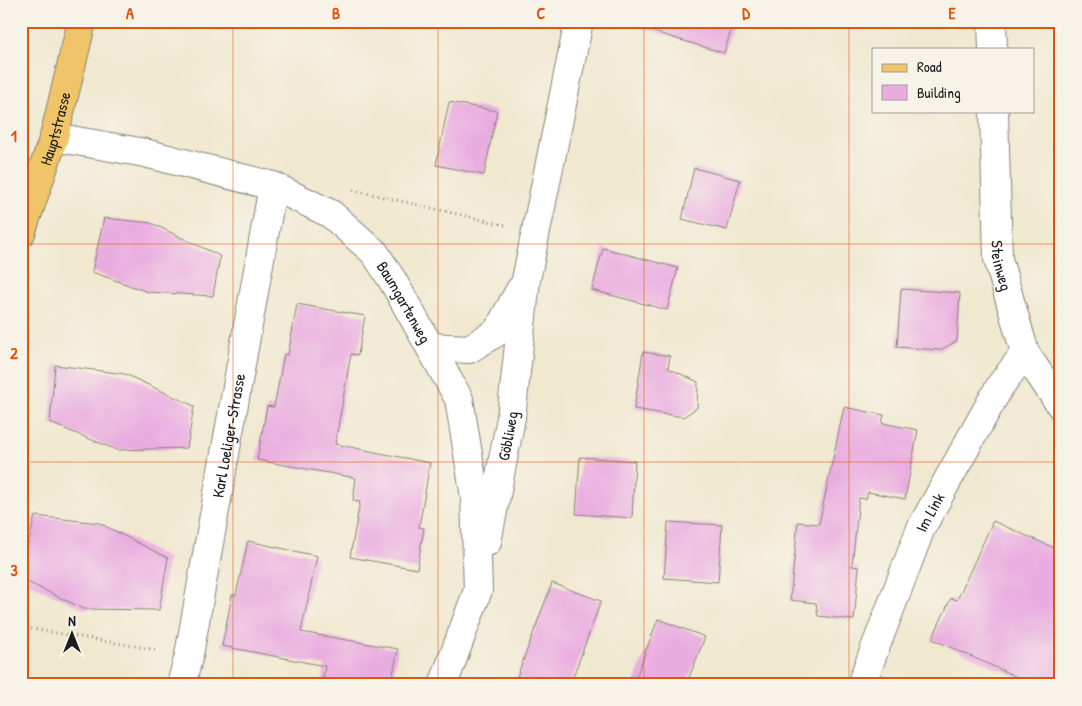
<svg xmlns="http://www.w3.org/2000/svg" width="1082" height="706" viewBox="0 0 1082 706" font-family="'Patrick Hand',sans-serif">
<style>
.building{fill:#eaade0}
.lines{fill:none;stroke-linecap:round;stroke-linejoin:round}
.minor-casing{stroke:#868276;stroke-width:30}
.major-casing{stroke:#868276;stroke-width:30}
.path{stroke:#868276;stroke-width:3;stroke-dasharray:1 4;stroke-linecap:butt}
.minor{stroke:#fff;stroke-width:28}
.major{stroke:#f0c469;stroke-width:28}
.grid{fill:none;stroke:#de560d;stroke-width:1;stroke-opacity:0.55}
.labels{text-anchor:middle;stroke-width:4;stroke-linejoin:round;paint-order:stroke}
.street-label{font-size:16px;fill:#1c1c1c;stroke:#f7f3e8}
.neatline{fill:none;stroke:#de560d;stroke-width:2}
.grid-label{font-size:16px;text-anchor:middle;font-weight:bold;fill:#de560d}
</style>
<rect width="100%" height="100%" fill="#f7f3e8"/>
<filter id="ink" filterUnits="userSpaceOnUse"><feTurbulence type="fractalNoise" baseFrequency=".02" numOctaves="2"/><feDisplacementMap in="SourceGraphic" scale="10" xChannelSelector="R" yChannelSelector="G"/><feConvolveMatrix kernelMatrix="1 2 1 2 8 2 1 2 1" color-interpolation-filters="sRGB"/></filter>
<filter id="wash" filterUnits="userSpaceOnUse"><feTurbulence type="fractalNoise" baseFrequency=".0096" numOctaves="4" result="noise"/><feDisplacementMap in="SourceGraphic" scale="20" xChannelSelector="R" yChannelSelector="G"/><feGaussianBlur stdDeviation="1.12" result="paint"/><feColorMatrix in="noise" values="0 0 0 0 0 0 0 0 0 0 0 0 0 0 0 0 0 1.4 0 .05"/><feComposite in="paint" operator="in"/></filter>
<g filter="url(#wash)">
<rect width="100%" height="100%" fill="#f1e8d0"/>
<g id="blocks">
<path class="building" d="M642 21H734L724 53 641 28Z
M449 102 497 111 484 175 436 165Z
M694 168 740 180 727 230 682 219Z
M104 218 151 223 220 256 213 296 148 292 92 272Z
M603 248 678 268 667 310 592 290Z
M901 289 960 293 957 341 940 350 897 347Z
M297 304 365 316 358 355 351 354 335 444 430 463 419 527 424 528 417 569 350 557 360 502 353 501 356 478 257 460 267 406 274 407 284 354 288 355Z
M643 352 670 356 668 368 698 382 697 408 683 417 634 409Z
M55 365 125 374 194 406 187 448 117 450 50 423Z
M844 407 884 415 882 423 918 430 905 499 868 492 866 499 859 498 852 566 859 567 854 620 818 616 816 603 790 600 798 522 819 524Z
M580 457 635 461 632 518 576 514Z
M35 516 99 523 168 558 159 610 84 609 21 579V573Z
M993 521 1061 551V685H1035L932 639 951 598 957 600Z
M668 522 722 525 718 582 664 578Z
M248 541 317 556 301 632 398 649 391 685H322L325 666 222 646 232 595H236Z
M552 583 601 601 570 685H514Z
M658 619 705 637 686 685H633Z"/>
</g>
</g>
<g filter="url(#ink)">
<use href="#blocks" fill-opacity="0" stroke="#868276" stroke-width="1"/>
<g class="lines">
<defs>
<g id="minor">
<path d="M992 21 993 49"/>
<path id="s1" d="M994 111 998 259 1025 353 1061 406"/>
<path id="s2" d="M54 137 145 153 273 186 331 214 375 253 394 283 459 399 475 497 478 590 443 685"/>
<path d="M430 347 469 349 497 332 520 290"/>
<path id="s3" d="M487 542 511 418 526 280 579 21"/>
<path id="s4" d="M181 685 189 655 273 186"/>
<path id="s5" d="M861 685 921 528 1000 386 1025 353"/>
</g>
<g id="major">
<path id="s6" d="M21 233 54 137 82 21"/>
</g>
</defs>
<use href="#minor" class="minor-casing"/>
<use href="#major" class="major-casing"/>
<path class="path" d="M353 190 505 225
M21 627 158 650
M477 679 493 685"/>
<use href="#minor" class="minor"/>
<use href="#major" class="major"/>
</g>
</g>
<path class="grid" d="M233 21V685M438 21V685M644 21V685M849 21V685M21 244H1061M21 462H1061"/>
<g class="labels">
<g class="street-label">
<text dy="6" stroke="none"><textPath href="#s6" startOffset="110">Hauptstrasse</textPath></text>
<text dy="6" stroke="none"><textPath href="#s1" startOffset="155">Steinweg</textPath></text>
<text dy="6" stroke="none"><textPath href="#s2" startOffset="405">Baumgartenweg</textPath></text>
<text dy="6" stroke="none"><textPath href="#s4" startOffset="254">Karl Loeliger-Strasse</textPath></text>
<text dy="6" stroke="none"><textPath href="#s3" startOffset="108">Göbliweg</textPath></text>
<text dy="6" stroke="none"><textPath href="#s5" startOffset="186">Im Link</textPath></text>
</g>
</g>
<rect width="1082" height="706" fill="none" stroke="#f7f3e8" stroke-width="55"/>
<rect x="872" y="48" width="162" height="65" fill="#f7f3e8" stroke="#9f9d96"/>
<rect x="882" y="64" width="25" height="8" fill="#f0c469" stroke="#9f9d96"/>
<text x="917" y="72" font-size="15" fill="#1c1c1c">Road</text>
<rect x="882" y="85" width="25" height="15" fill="#eaade0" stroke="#9f9d96"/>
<text x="917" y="98" font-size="15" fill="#1c1c1c">Building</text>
<g transform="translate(72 634)" stroke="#f7f3e8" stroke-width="4" paint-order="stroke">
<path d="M0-4L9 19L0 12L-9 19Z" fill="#1c1c1c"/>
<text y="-8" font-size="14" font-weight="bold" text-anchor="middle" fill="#1c1c1c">N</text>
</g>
<rect x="28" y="28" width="1026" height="650" class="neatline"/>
<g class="grid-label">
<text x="130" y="19">A</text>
<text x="336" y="19">B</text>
<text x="541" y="19">C</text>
<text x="746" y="19">D</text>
<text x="952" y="19">E</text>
<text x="14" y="142">1</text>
<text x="14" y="359">2</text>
<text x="14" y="576">3</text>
</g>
</svg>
